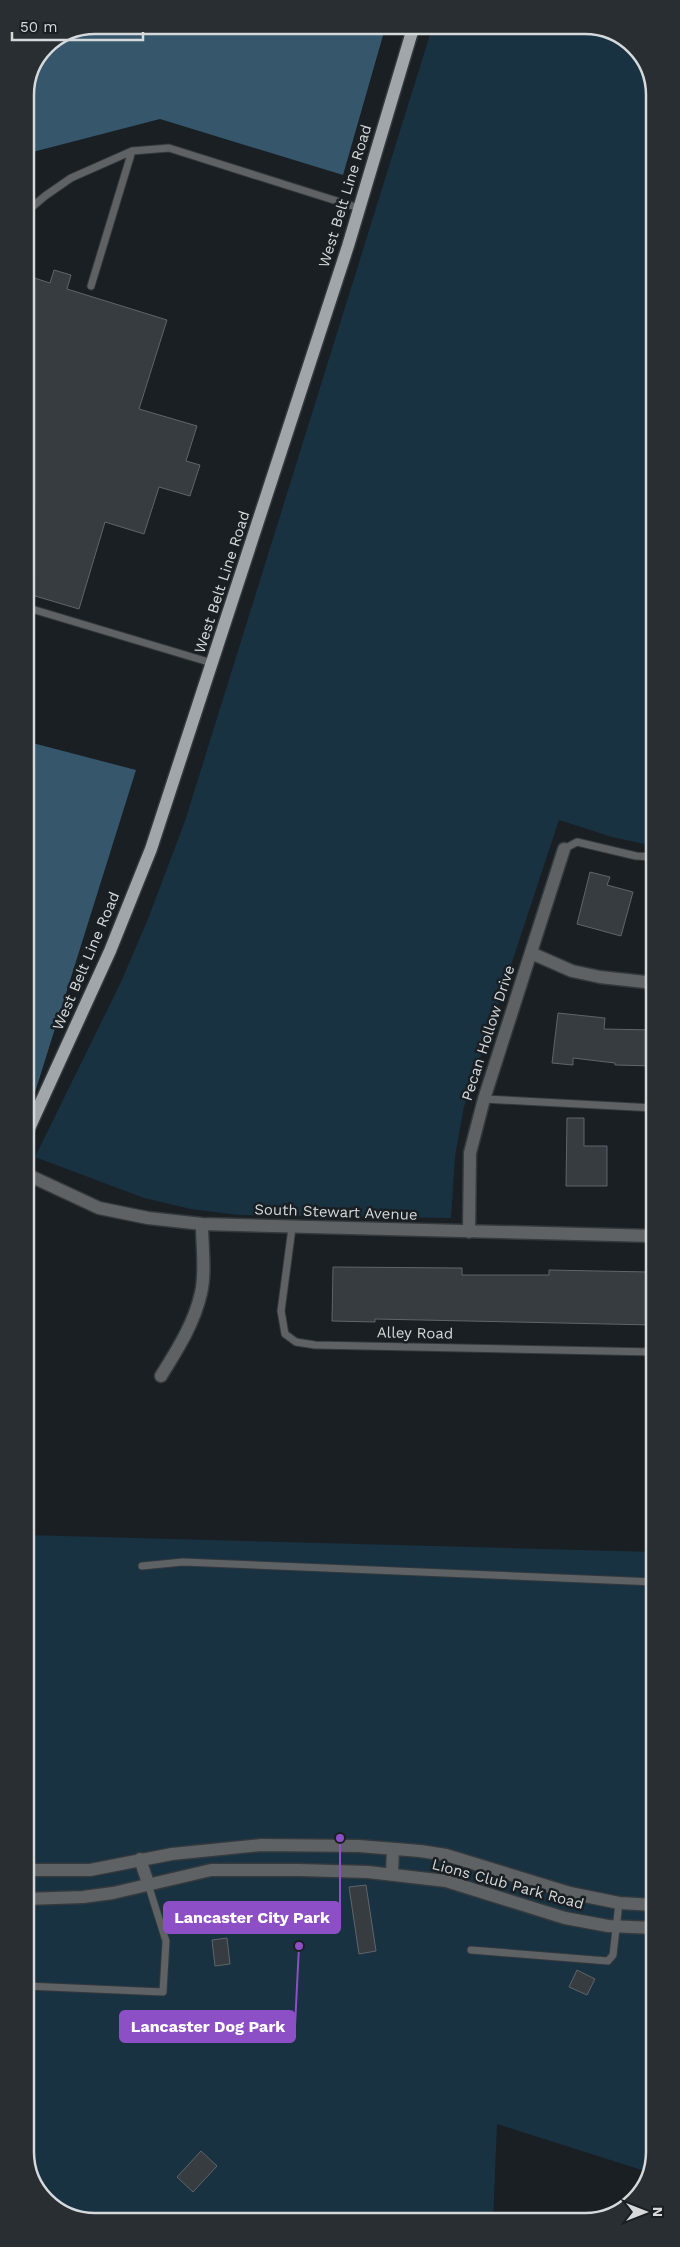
<svg xmlns="http://www.w3.org/2000/svg" width="680" height="2247" viewBox="0 0 680 2247" font-family="'Work Sans',sans-serif">
<style>
.green{fill:#183242}
.forest{fill:#35566b}
.building{fill:#363c40;stroke:#5f656a}
.lines{fill:none;stroke-linecap:round;stroke-linejoin:round}
.lane-casing{stroke:#33393d;stroke-width:9}
.street-casing{stroke:#33393d;stroke-width:15}
.primary-casing{stroke:#33393d;stroke-width:15}
.lane{stroke:#5e6264;stroke-width:7}
.street{stroke:#5e6264;stroke-width:12}
.primary{stroke:#a0a6aa;stroke-width:12}
.labels{text-anchor:middle;stroke-width:5;stroke-linejoin:round;paint-order:stroke}
.street-label{font-size:15px;fill:#d5d9db;stroke:#191f23}
.rim{fill:none;stroke:#d5d9db;stroke-width:2.5}
.leader{fill:none;stroke:#8d4fc5;stroke-width:2}
.callout-dot{fill:#8d4fc5;stroke:#191f23;stroke-width:2}
.callout{fill:#8d4fc5;stroke:#8d4fc5;stroke-width:2}
.callout-label{font-size:16px;text-anchor:middle;font-weight:bold;fill:#fff}
</style>
<rect width="100%" height="100%" fill="#191f23"/>
<path class="green" d="M433 25 594 26 631 43 654 81V846L612 837 559 820 464 1107 455 1156 451 1218 239 1215 191 1209 144 1198 35 1157 121 982 148 919 185 821Z
M26 1535 655 1552V2152L648 2172 497 2124 493 2221 90 2222 49 2204 26 2166Z"/>
<path class="forest" d="M95 25H386L343 175 160 119 25 154V95L46 45Z
M25 741 136 770 26 1121Z"/>
<path class="building" d="M54 270 71 275 67 289 167 320 139 409 197 426 186 461 200 465 190 496 159 487 144 534 105 522 79 609 25 593V275L50 283Z
M590 872 610 877 607 885 633 892 621 936 577 924Z
M558 1013 605 1018 604 1029 654 1030V1066L615 1065V1063L573 1058V1065L552 1063Z
M567 1118H584V1146H607V1186H566Z
M333 1267 462 1268V1275H549V1270L649 1272 648 1284H654V1325L375 1319V1322L332 1321Z
M366 1885 376 1951 359 1954 349 1887Z
M227 1938 230 1964 215 1966 212 1940Z
M577 1970 595 1979 587 1995 569 1987Z
M201 2151 217 2166 193 2192 177 2177Z"/>
<g class="lines">
<defs>
<path id="lane" d="M25 213 45 196 71 178 132 151
M91 286 132 151 169 148 359 208
M35 610 212 663
M564 849 577 842 636 856 654 857
M484 1099 654 1108
M292 1228 281 1311 285 1334 296 1342 315 1345 654 1352
M142 1566 183 1562 655 1582
M651 1927V1905
M471 1950 608 1961 613 1955 619 1903
M26 1967 28 1899
M26 1986 163 1992 166 1941 148 1884"/>
<path id="street" d="M531 953 572 971 600 977 654 983
M26 1174 99 1208 148 1218 202 1224 654 1236
M469 1232 470 1153 484 1099 564 849
M161 1376C177 1350 194 1324 201 1293 206 1272 202 1246 202 1224
M140 1859 148 1883
M26 1870H90L172 1854 261 1845 359 1846 420 1851 446 1855 570 1893 619 1903 655 1905
M28 1870V1899
M392 1874 393 1849
M26 1899 83 1897 113 1893 211 1870H299L368 1872 446 1881 565 1918 608 1926 655 1928"/>
<path id="primary" d="M26 1135 110 951 151 849 348 246 414 25"/>
</defs>
<use href="#lane" class="lane-casing"/>
<use href="#street" class="street-casing"/>
<use href="#primary" class="primary-casing"/>
<use href="#lane" class="lane"/>
<use href="#street" class="street"/>
<use href="#primary" class="primary"/>
</g>
<g class="labels">
<g class="street-label">
<text transform="translate(345 196) rotate(-73)" y="5">West Belt Line Road</text>
<text transform="translate(222 582) rotate(-72)" y="5">West Belt Line Road</text>
<text transform="translate(86 961) rotate(-67)" y="5">West Belt Line Road</text>
<text transform="translate(488 1033) rotate(-72)" y="5">Pecan Hollow Drive</text>
<text transform="translate(336 1212) rotate(2)" y="5">South Stewart Avenue</text>
<text transform="translate(415 1333) rotate(1)" y="5">Alley Road</text>
<text transform="translate(508 1884) rotate(15)" y="5">Lions Club Park Road</text>
</g>
</g>
<path d="M0 0H680V2247H0ZM95 34H585A61 61 0 0 1 646 95V2152A61 61 0 0 1 585 2213H95A61 61 0 0 1 34 2152V95A61 61 0 0 1 95 34Z" fill="#282e32" fill-rule="evenodd"/>
<path class="rim" d="M95 34H585A61 61 0 0 1 646 95V2152A61 61 0 0 1 585 2213H95A61 61 0 0 1 34 2152V95A61 61 0 0 1 95 34Z"/>
<path class="leader" d="M340 1838L340 1917M299 1946L295 2026"/>
<g class="callout-dot">
<circle cx="340" cy="1838" r="5"/>
<circle cx="299" cy="1946" r="5"/>
</g>
<g class="callout">
<rect x="164" y="1902" width="176" height="31" rx="5"/>
<rect x="120" y="2011" width="175" height="31" rx="5"/>
</g>
<g class="callout-label">
<text x="252" y="1923">Lancaster City Park</text>
<text x="208" y="2032">Lancaster Dog Park</text>
</g>
<g transform="translate(645 2212) rotate(90)" stroke="#191f23" stroke-width="4" paint-order="stroke">
<path d="M0-4L9 19L0 12L-9 19Z" fill="#d5d9db"/>
<text y="-8" font-size="14" font-weight="bold" text-anchor="middle" fill="#d5d9db">N</text>
</g>
<path d="M12 32v8h131v-8" fill="none" stroke="#d5d9db" stroke-width="2.5"/>
<text x="20" y="32" font-size="15" fill="#d5d9db" stroke="#191f23" stroke-width="4" paint-order="stroke">50 m</text>
</svg>
